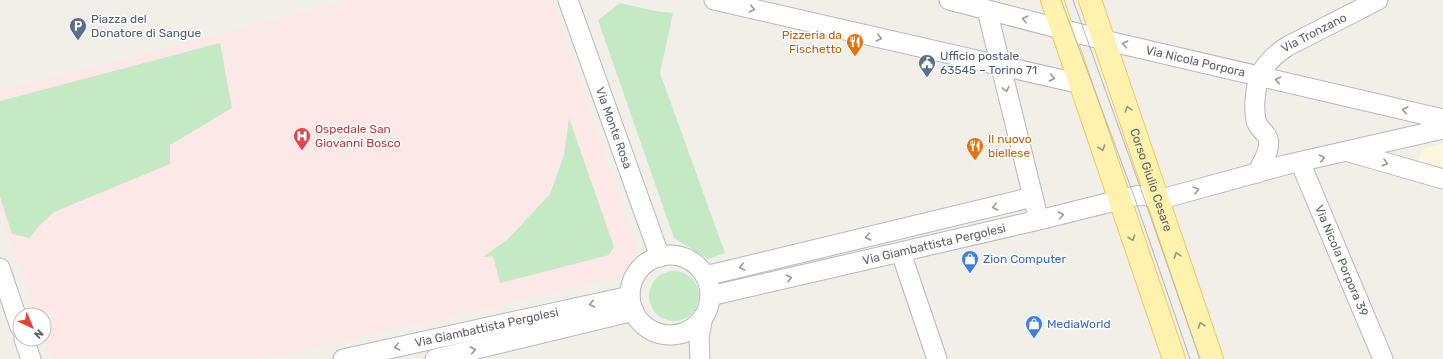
<svg xmlns="http://www.w3.org/2000/svg" width="1443" height="359" viewBox="0 0 1443 359" font-family="Rubik,sans-serif">
<style>
.commercial{fill:#fef7e0}
.medical{fill:#fce8e6}
.green{fill:#c5e8c5}
.lines{fill:none;stroke-linecap:round;stroke-linejoin:round}
.minor-casing{stroke:#b5b8bc;stroke-width:21}
.major-casing{stroke:#f2c960;stroke-width:24}
.minor{stroke:#fff;stroke-width:19}
.major{stroke:#fff2af;stroke-width:22}
.tram{stroke:#b6b7b8;stroke-width:1}
.oneway{stroke:#979a9d}
.oneway2{stroke:#979581}
.labels{text-anchor:middle;stroke-width:3;stroke-linejoin:round;paint-order:stroke}
.service-label{font-size:12px;fill:#4e5e75;stroke:#fff;text-anchor:start}
.street-label{font-size:12px;fill:#5f6368;stroke:#fff}
.food-label{font-size:12px;fill:#c56008;stroke:#fff;text-anchor:end}
.health-label{font-size:12px;fill:#be3a42;stroke:#fff;text-anchor:start}
.shop-label{font-size:12px;fill:#366cbe;stroke:#fff;text-anchor:start}
</style>
<rect width="100%" height="100%" fill="#f1efe8"/>
<path class="commercial" d="M1443 144V169L1423 164 1419 161 1421 152 1425 148Z"/>
<path class="medical" d="M350 0H552L638 252 624 276 266 359H52L44 336V315H37L0 212V91Z"/>
<path class="green" d="M620 3 655 11 673 13 660 73 725 253 708 259 674 238 598 20Z
M220 43 232 108 170 145V164L54 212 37 228 30 238 12 234 0 197V101Z
M569 118 614 247 609 255 500 283 493 256 483 257 507 240 550 194 564 155Z
M649 296a25 25 0 1 1 50 0a25 25 0 1 1-50 0Z"/>
<g class="lines">
<defs>
<g id="minor">
<path id="s1" d="M568 0 660 257"/>
<path d="M714 0 1081 84"/>
<path id="s2" d="M949 0 1104 40 1443 119"/>
<path d="M987 10 1036 209"/>
<path d="M1349 152 1443 179"/>
<path id="s3" d="M1300 162 1383 359"/>
<path id="s4" d="M1257 173C1262 163 1274 145 1266 135 1262 129 1257 127 1256 120 1253 105 1256 90 1259 76 1266 63 1275 54 1288 46L1378 0"/>
<path d="M901 253 937 359"/>
<circle cx="670" cy="295" r="40"/>
<path d="M0 268 20 327"/>
<path d="M705 276 1033 197"/>
<path id="s5" d="M710 296 1039 220 1135 196 1145 195 1158 200 1285 165 1443 129"/>
<path d="M24 339 31 359"/>
<path id="s6" d="M343 359 630 296"/>
<path d="M435 359 634 311"/>
<path d="M700 359 699 337 703 317"/>
</g>
<g id="major">
<path d="M1052 0 1174 359"/>
<path id="s7" d="M1090 0 1212 359"/>
</g>
</defs>
<use href="#minor" class="minor-casing"/>
<use href="#major" class="major-casing"/>
<use href="#minor" class="minor"/>
<use href="#major" class="major"/>
<path class="tram" d="M1061 0 1134 196 1190 359
M1073 0 1143 195 1200 359"/>
</g>
<defs><path id="oneway-chevron" d="M-2-3.5L2.5 0L-2 3.5" fill="none" stroke-width="1.6" stroke-linecap="round" stroke-linejoin="round"/></defs>
<g class="oneway">
<use href="#oneway-chevron" transform="translate(752 9) rotate(13)"/>
<use href="#oneway-chevron" transform="translate(1025 19) rotate(-166)"/>
<use href="#oneway-chevron" transform="translate(879 38) rotate(13)"/>
<use href="#oneway-chevron" transform="translate(1125 44) rotate(-168)"/>
<use href="#oneway-chevron" transform="translate(1052 78) rotate(12)"/>
<use href="#oneway-chevron" transform="translate(1278 80) rotate(-167)"/>
<use href="#oneway-chevron" transform="translate(1006 89) rotate(76)"/>
<use href="#oneway-chevron" transform="translate(1405 110) rotate(-167)"/>
<use href="#oneway-chevron" transform="translate(1322 158) rotate(-12)"/>
<use href="#oneway-chevron" transform="translate(1385 163) rotate(16)"/>
<use href="#oneway-chevron" transform="translate(1196 190) rotate(-15)"/>
<use href="#oneway-chevron" transform="translate(995 207) rotate(167)"/>
<use href="#oneway-chevron" transform="translate(1061 215) rotate(-13)"/>
<use href="#oneway-chevron" transform="translate(868 237) rotate(167)"/>
<use href="#oneway-chevron" transform="translate(742 267) rotate(167)"/>
<use href="#oneway-chevron" transform="translate(789 278) rotate(-13)"/>
<use href="#oneway-chevron" transform="translate(592 304) rotate(168)"/>
<use href="#oneway-chevron" transform="translate(397 347) rotate(168)"/>
<use href="#oneway-chevron" transform="translate(473 350) rotate(-13)"/>
</g>
<g class="oneway2">
<use href="#oneway-chevron" transform="translate(1128 109) rotate(-108)"/>
<use href="#oneway-chevron" transform="translate(1102 148) rotate(71)"/>
<use href="#oneway-chevron" transform="translate(1132 238) rotate(71)"/>
<use href="#oneway-chevron" transform="translate(1177 255) rotate(-108)"/>
<use href="#oneway-chevron" transform="translate(1201 325) rotate(-109)"/>
</g>
<defs>
<symbol id="parking-pin" viewBox="-11 -11 22 30"><path d="M0 17L-7.5 6A9.5 9.5 0 1 1 7.5 6Z" fill="#5c6f8a" stroke="#fff"/><path d="M-3.5-5.5H1a3.5 3.5 0 0 1 0 7H-1V5.5H-3.5ZM-1-3.4V-.6H.8a1.4 1.4 0 0 0 0-2.8Z" fill="#fff"/></symbol>
<symbol id="restaurant-pin" viewBox="-11 -11 22 30"><path d="M0 17L-7.5 6A9.5 9.5 0 1 1 7.5 6Z" fill="#e8710a" stroke="#fff"/><path d="M-5-6h1v4h1v-4h1v4h1v-4h1v5L-1.5 .5V6h-2V.5L-5-1ZM5-6V6H3V1.5H1.5Q1.5-4 5-6Z" fill="#fff"/></symbol>
<symbol id="civic-pin" viewBox="-11 -11 22 30"><path d="M0 17L-7.5 6A9.5 9.5 0 1 1 7.5 6Z" fill="#5c6f8a" stroke="#fff"/><path d="M-.6-6.5H3V-4.5H.6V-3L4-1V1h2V6H-6V1h2V-1L-.6-3ZM-1.2 2.5V6h2.4V2.5Z" fill="#fff"/></symbol>
<symbol id="hospital-pin" viewBox="-11 -11 22 30"><path d="M0 17L-7.5 6A9.5 9.5 0 1 1 7.5 6Z" fill="#e0444e" stroke="#fff"/><path d="M-5-5h3v3.5h4V-5h3V5h-3V1.5h-4V5h-3Z" fill="#fff"/></symbol>
<symbol id="shop-pin" viewBox="-11 -11 22 30"><path d="M0 17L-7.5 6A9.5 9.5 0 1 1 7.5 6Z" fill="#3f7fe0" stroke="#fff"/><path d="M-5-2.5h2.3a2.7 3.5 0 0 1 5.4 0H5L5.5 6h-11ZM-1.5-2.5h3a1.5 2.3 0 0 0-3 0Z" fill="#fff"/></symbol>
</defs>
<g fill-rule="evenodd">
<use href="#parking-pin" x="68" y="16" width="20" height="27"/>
<use href="#restaurant-pin" x="845" y="32" width="20" height="27"/>
<use href="#civic-pin" x="917" y="53" width="20" height="27"/>
<use href="#hospital-pin" x="292" y="126" width="20" height="27"/>
<use href="#restaurant-pin" x="965" y="136" width="20" height="27"/>
<use href="#shop-pin" x="960" y="249" width="20" height="27"/>
<use href="#shop-pin" x="1024" y="314" width="20" height="27"/>
</g>
<g class="labels">
<g class="service-label">
<text x="91" y="23">Piazza del<tspan x="91" dy="14">Donatore di Sangue</tspan></text>
<text x="940" y="60">Ufficio postale<tspan x="940" dy="14">63545 – Torino 71</tspan></text>
</g>
<g class="street-label">
<text dy="4" stroke="none"><textPath href="#s4" startOffset="175">Via Tronzano</textPath></text>
<text dy="4" stroke="none"><textPath href="#s2" startOffset="254">Via Nicola Porpora</textPath></text>
<text dy="4" stroke="none"><textPath href="#s1" startOffset="136">Via Monte Rosa</textPath></text>
<text dy="4" stroke="none"><textPath href="#s7" startOffset="190">Corso Giulio Cesare</textPath></text>
<text dy="4" stroke="none"><textPath href="#s5" startOffset="230">Via Giambattista Pergolesi</textPath></text>
<text dy="4" stroke="none"><textPath href="#s3" startOffset="107">Via Nicola Porpora 39</textPath></text>
<text dy="4" stroke="none"><textPath href="#s6" startOffset="147">Via Giambattista Pergolesi</textPath></text>
</g>
<g class="food-label">
<text x="842" y="39">Pizzeria da<tspan x="842" dy="14">Fischetto</tspan></text>
<text x="988" y="143" text-anchor="start">Il nuovo<tspan x="988" dy="14">biellese</tspan></text>
</g>
<g class="health-label">
<text x="315" y="133">Ospedale San<tspan x="315" dy="14">Giovanni Bosco</tspan></text>
</g>
<g class="shop-label">
<text x="983" y="263">Zion Computer</text>
<text x="1047" y="328">MediaWorld</text>
</g>
</g>
<g transform="translate(32 327) rotate(136)"><circle r="19" fill="#ffffff" stroke="#bfc1c3"/>
<path d="M0-3L7 15L0 10L-7 15Z" fill="#ea4335"/>
<text y="-6" font-size="11" font-weight="bold" text-anchor="middle" fill="#5f6368">N</text>
</g>
</svg>
